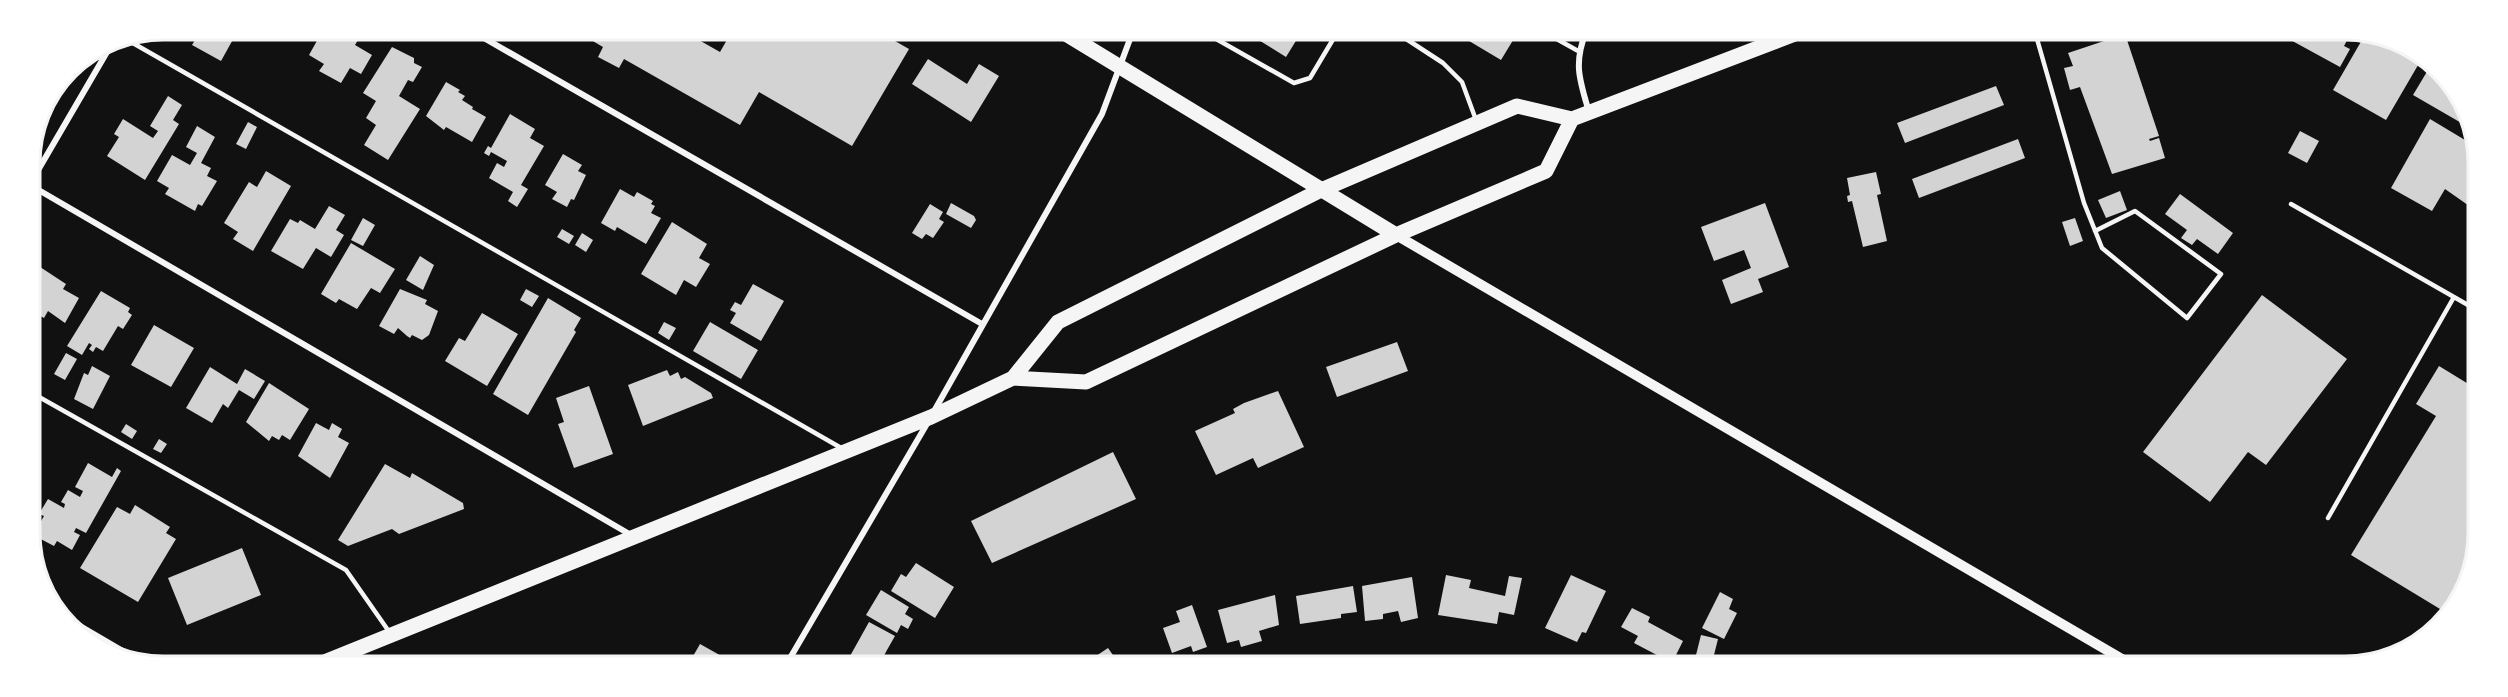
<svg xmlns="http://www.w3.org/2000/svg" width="2508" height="697" viewBox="0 0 2508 697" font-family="'Alegreya Sans',sans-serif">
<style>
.building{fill:#d3d3d3}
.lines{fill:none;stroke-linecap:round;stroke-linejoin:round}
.service{stroke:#f5f5f5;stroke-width:4.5}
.minor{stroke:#f5f5f5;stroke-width:6}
.tertiary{stroke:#f5f5f5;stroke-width:10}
.primary{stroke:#f5f5f5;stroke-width:15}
.rim{fill:none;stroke:#f5f5f5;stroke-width:3}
</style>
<rect width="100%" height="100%" fill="#111"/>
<path class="building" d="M201 30H230L236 34 221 61 192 45Z
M323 30H353L361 35 355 45 372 55 361 74 350 68 341 83 319 71 324 64 309 55Z
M574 30 683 31 720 52 732 31H785L794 36 798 31H883L881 33 909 49 852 146 759 92 740 125 624 59 619 68 598 57 603 47Z
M1261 31H1302L1286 57 1257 39Z
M1454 32H1518L1501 60Z
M2278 33H2351L2344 46 2350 49 2340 67Z
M2366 33 2421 60 2386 120 2333 90Z
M2125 34 2159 136 2149 139 2150 141 2159 138 2165 158 2112 174 2080 87 2070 90 2064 68 2073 66 2068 53Z
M392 47 414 58V63L422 67 413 82 408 80 399 96 420 109 388 160 364 145 376 125 366 118 376 101 363 93Z
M928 59 967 84 979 64 999 76 971 122 912 84Z
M2431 65 2439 69 2470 128 2413 95Z
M446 82 460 90 458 92 465 96 462 100 473 107 472 109 486 117 472 142 446 127 444 130 426 116Z
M1996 86 2004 105 1905 143 1897 123Z
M168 96 182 105 173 120 179 124 145 180 107 156 119 137 114 134 123 119 153 138 158 131 150 126Z
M510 114 535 129 530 138 544 146 521 185 528 189 517 207 508 201 513 192 489 178 497 163 504 167 507 161 491 152 489 156 484 153 488 146 491 148Z
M2430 119 2475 146V210L2445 189 2432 211 2391 188Z
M248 122 257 127 246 149 236 144Z
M197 126 215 137 201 163 211 168 207 176 217 181 202 206 198 204 195 211 165 194 169 188 157 181 172 155 190 165 197 153 186 147Z
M2300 131 2319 141 2307 163 2288 153Z
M2018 139 2025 158 1919 198 1912 179Z
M563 154 582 165 578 171 586 175 574 200 571 199 567 207 552 199 557 192 545 185Z
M266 171 291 186 253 251 233 239 238 232 224 223 249 182 257 187Z
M1876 172 1881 194 1877 195 1887 241 1863 247 1852 201 1848 202 1847 196 1850 195 1847 178Z
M620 189 634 197 637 192 653 201 651 204 655 206 651 213 661 218 646 244 617 227 615 231 601 223Z
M2120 191 2127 210 2106 218 2098 200Z
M2180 194 2233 233 2218 254 2197 239 2192 245 2181 238 2187 230 2165 214Z
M951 203 974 216 976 220 971 228 946 214Z
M1765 203 1789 267 1758 279 1763 292 1731 304 1722 280 1751 268 1744 250 1714 261 1701 227Z
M930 204 943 212 939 219 944 222 933 238 926 234 922 239 912 233Z
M329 206 345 215 336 230 344 235 331 257 316 248 303 269 271 251 290 219 298 223 300 220 315 229Z
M363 218 375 225 363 246 351 240Z
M2075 218 2083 241 2070 246 2062 222Z
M672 222 707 244 699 258 710 264 696 287 684 280 676 295 641 274Z
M562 229 574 236 569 244 557 237Z
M582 233 593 240 586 252 575 245Z
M351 243 395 269 380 293 371 288 357 309 339 299 336 303 321 294Z
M420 256 434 265 423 290 406 280Z
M34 263 66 284 63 289 79 298 65 323 48 311 44 318 31 311 33 305 31 304V268Z
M753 284 784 301 761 341 730 323 736 313 730 310 735 302 741 305Z
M400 289 427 300 425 304 438 311 429 335 422 340 412 335 410 338 407 336 398 328 394 334 379 326Z
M526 289 539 296 532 307 520 300Z
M101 291 130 308 128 312 132 315 123 329 118 326 103 351 96 347 93 352 89 349 92 345 89 343 82 355 67 346Z
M2262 295 2347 359 2266 465 2248 452 2210 502 2143 452Z
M548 298 581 318 574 330 576 332 528 415 493 394Z
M482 313 518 334 487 386 445 361 459 338 465 341Z
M664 322 676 328 669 340 658 333Z
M710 322 758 350 741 379 693 351Z
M154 325 194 348 171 387 131 365Z
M1397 342 1408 371 1337 397 1326 367Z
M66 353 77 359 65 380 54 374Z
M92 366 110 376 93 409 74 399 84 373 88 375Z
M2439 366 2475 388V560L2445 612 2351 555 2436 416 2416 404Z
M210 367 237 384 245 369 265 381 254 399 239 390 228 408 223 404 212 423 186 408Z
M667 370 670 376 678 372 681 379 685 377 711 393 713 398 643 426 628 385Z
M269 383 309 409 290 440 282 435 279 440 272 436 269 441 246 422Z
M589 386 613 454 574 468 558 424 564 422 556 398Z
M1278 391 1304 447 1258 468 1253 458 1216 475 1195 431 1235 413 1233 409 1244 403Z
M316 423 329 430 332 423 342 429 338 437 349 443 330 478 298 456Z
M126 424 137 431 132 439 121 432Z
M159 439 167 444 161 453 153 449Z
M1113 452 1136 499 992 563 971 521Z
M88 463 112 477 117 468 121 471 86 533 76 528 74 532 80 535 72 550 57 541 54 546 33 535 44 516 39 514 48 499 64 508 65 504 61 502 68 490 80 497 83 491 75 487Z
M385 464 410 478 412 473 463 503 464 509 399 534 392 529 348 546 338 540Z
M135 505 170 527 166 533 176 539 138 602 80 568 117 507 130 514Z
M242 548 261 595 187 625 168 578Z
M916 563 954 587 935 618 891 591 901 574 906 577Z
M1446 575 1471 580 1469 588 1505 596 1509 576 1522 578 1514 615 1499 612 1497 624 1438 615Z
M1571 575 1606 591 1586 633 1582 632 1577 642 1545 628Z
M1412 577 1418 618 1401 622 1398 611 1383 614V619L1365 621 1362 586Z
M1353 586 1357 612 1341 614V618L1300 624 1296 596Z
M881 590 909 607 905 614 913 619 908 629 901 625 897 633 866 615Z
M1720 592 1733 599 1729 609 1737 613 1724 639 1702 628Z
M1275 595 1279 625 1259 631 1262 641 1241 647 1239 640 1227 643 1218 610Z
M1192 605 1207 647 1193 652 1191 646 1172 653 1163 628 1180 622 1176 611Z
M1632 608 1650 617 1648 622 1683 641 1672 663 1634 643 1638 636 1621 627Z
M869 622 895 636 887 650 879 665H845Z
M1701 635 1718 639 1713 659 1696 655Z
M700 644 725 658 722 665H688Z
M1108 648 1120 665H1085L1084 664Z
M1753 658 1764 666H1747Z
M1770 659 1780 666H1765Z"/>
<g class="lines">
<path class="service" d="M1202 31 1294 83 1310 78 1338 31
M1394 31 1443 63 1462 82 1476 120
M1544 32 1580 52
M2035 32 2084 203 2102 248 2187 318 2221 274 2135 211 2095 231
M124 38 843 449
M2291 204 2475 309
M32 393 346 570 390 633
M2328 518 2454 297"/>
<path class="minor" d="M470 30 982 324
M1586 32C1573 64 1580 81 1589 112
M30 184 114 40
M30 185 631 535
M933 413 1102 114 1133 31
M63 616 145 664
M786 665 928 422"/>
<path class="tertiary" d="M1396 235 2134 666"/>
<path class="primary" d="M1061 31 1396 235
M1013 378 1086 382 1396 235 1546 171 1572 119
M317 665 931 417 1013 378 1058 322 1319 191 1517 106 1572 119 1800 32"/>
</g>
<path d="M0 0H2508V697H0ZM163 40H2345A123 123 0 0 1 2468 163V533A123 123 0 0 1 2345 656H163A123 123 0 0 1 40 533V163A123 123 0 0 1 163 40Z" fill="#fff" fill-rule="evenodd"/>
<path class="rim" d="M163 40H2345A123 123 0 0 1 2468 163V533A123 123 0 0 1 2345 656H163A123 123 0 0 1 40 533V163A123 123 0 0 1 163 40Z"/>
</svg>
